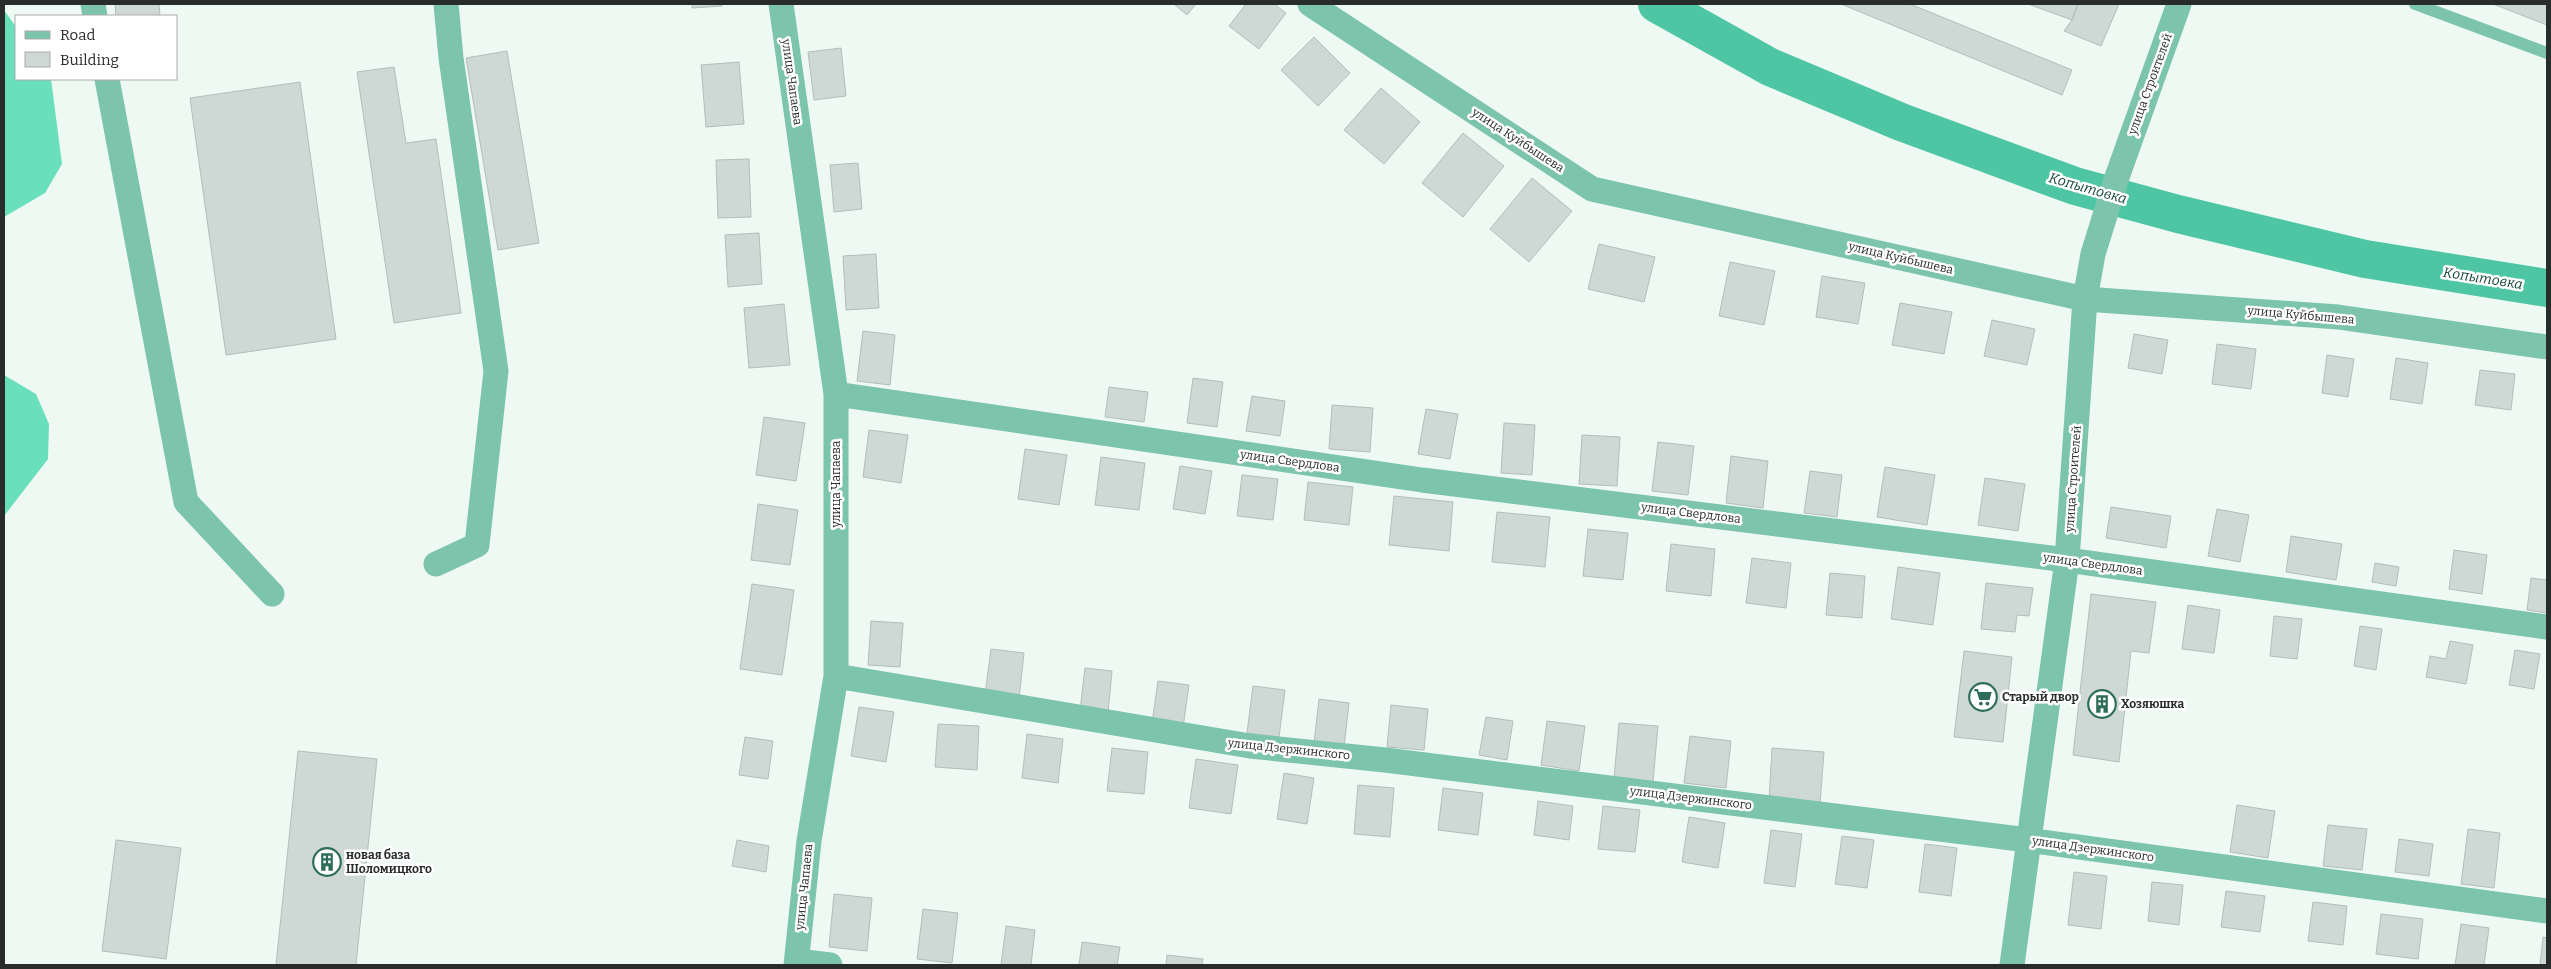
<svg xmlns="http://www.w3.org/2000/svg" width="2551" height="969" viewBox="0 0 2551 969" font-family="Bitter,serif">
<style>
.forest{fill:#6adfbb}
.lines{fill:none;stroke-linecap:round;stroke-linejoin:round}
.river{stroke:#4fc6a3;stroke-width:38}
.building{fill:#ced8d4;stroke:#b3beba}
.lane{stroke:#7cc4ac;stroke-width:12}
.street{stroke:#7cc4ac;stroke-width:25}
.labels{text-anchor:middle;stroke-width:5;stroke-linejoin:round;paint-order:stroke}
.street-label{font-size:12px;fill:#282c2a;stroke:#fff}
.poi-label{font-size:12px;font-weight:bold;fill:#282c2a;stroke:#fff;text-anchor:start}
.water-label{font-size:14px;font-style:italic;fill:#124637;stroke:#fff}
</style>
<rect width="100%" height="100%" fill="#eef9f4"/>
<path class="forest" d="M4 10 16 27V79H51L62 164 45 193 4 217Z
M4 375 36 394 49 424 48 459 4 516Z"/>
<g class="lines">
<path class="river" d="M1657 4 1770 67 1901 122 2075 186 2178 214 2365 259 2547 288"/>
</g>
<path class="building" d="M115 4H159L160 16H116Z
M692 4H722V6L692 8Z
M1174 4H1196L1187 15Z
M1246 4H1274L1286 13 1259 49 1229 26Z
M1841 4H1910L2072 70 2062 95Z
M2028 4H2078L2072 20Z
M2078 4H2119L2101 46 2064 31 2072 20Z
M2493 4H2547V25Z
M1314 37 1350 73 1318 106 1281 70Z
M841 48 846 96 814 100 808 52Z
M507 51 539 243 498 250 466 58Z
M739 62 744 124 706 127 701 65Z
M394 67 406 143 436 139 461 313 394 323 357 72Z
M300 82 336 339 226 355 190 98Z
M1381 88 1420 122 1384 164 1344 130Z
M1463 133 1504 166 1463 217 1422 183Z
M749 159 751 217 718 218 716 160Z
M858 163 862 209 834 212 830 165Z
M1532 178 1572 211 1529 262 1490 229Z
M759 233 762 284 728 287 725 235Z
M1599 244 1655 257 1644 302 1588 289Z
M876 254 879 308 846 310 843 256Z
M1730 262 1775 271 1764 325 1719 316Z
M1822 276 1865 283 1858 324 1816 317Z
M1900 303 1952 312 1944 354 1892 345Z
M784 304 790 365 749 368 744 308Z
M1992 320 2035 329 2027 365 1984 356Z
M863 331 895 335 890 385 857 381Z
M2134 334 2168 340 2162 374 2128 368Z
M2217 344 2256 349 2251 389 2212 384Z
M2327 355 2354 359 2348 397 2322 393Z
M2396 358 2428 363 2422 404 2390 399Z
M2480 370 2515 374 2511 410 2475 405Z
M1193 378 1223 382 1217 427 1187 423Z
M1109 387 1148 392 1144 422 1105 417Z
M1252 396 1285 401 1280 436 1246 431Z
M1332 405 1373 408 1370 452 1329 449Z
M1426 409 1458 414 1450 459 1418 454Z
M764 417 805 423 796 481 756 475Z
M1504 423 1535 425 1532 475 1501 473Z
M869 430 908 435 901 483 863 477Z
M1582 435 1620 437 1617 486 1579 484Z
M1658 442 1694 446 1688 495 1652 491Z
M1025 449 1067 455 1059 505 1018 499Z
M1731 456 1768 461 1763 508 1726 503Z
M1101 457 1145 463 1139 510 1095 505Z
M1180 466 1212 471 1205 514 1173 509Z
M1885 467 1935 475 1927 525 1877 517Z
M1810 471 1842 475 1837 517 1804 513Z
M1242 475 1278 479 1273 520 1237 516Z
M1985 478 2025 484 2018 531 1978 525Z
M1308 482 1353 487 1349 525 1304 520Z
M1394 496 1453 502 1449 551 1389 545Z
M758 504 798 510 790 565 751 560Z
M2111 507 2171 516 2166 548 2106 538Z
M2217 509 2249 515 2240 562 2208 556Z
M1497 512 1550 517 1545 567 1492 562Z
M1588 529 1628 533 1623 580 1583 576Z
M2291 536 2342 544 2336 580 2286 572Z
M1671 544 1715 549 1711 596 1666 591Z
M2454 550 2487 555 2482 594 2449 589Z
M1752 558 1791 563 1786 608 1746 603Z
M2375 563 2399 567 2396 586 2372 582Z
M1898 567 1940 573 1933 625 1891 619Z
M1830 573 1865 576 1862 618 1826 615Z
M2531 578 2547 580V613L2527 610Z
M1986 583 2033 588 2029 616 2017 615 2015 632 1981 629Z
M752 584 794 590 782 675 740 669Z
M2091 594 2156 602 2149 653 2131 651 2119 762 2073 755Z
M2188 605 2220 610 2214 653 2182 649Z
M2274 616 2302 619 2297 659 2270 656Z
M871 621 903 623 900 667 868 665Z
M2360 626 2382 629 2376 670 2354 666Z
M2450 641 2473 645 2466 684 2426 677 2430 656 2446 659Z
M991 649 1024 653 1019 699 985 695Z
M2515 650 2540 654 2534 689 2509 685Z
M1964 651 2012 657 2003 742 1954 737Z
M1085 668 1112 671 1108 713 1080 710Z
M1158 681 1189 685 1183 727 1152 723Z
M1253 686 1285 690 1279 737 1247 733Z
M1319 699 1349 703 1344 747 1314 743Z
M1391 705 1428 709 1424 750 1387 747Z
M859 707 894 712 886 762 851 756Z
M1486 717 1513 721 1507 760 1479 755Z
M1547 721 1585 726 1579 771 1541 765Z
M1619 723 1658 726 1653 782 1614 778Z
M938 724 979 726 977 770 935 767Z
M1027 734 1063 739 1058 783 1022 778Z
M1690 736 1731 741 1726 788 1684 783Z
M745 737 773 741 768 779 739 775Z
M1112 748 1148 752 1144 794 1107 791Z
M1772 748 1824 752 1820 804 1769 801Z
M298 751 377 759 356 965H276Z
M1196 759 1238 765 1231 814 1189 808Z
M1284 773 1314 778 1307 824 1277 819Z
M1358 785 1394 788 1390 837 1354 834Z
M1443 788 1483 793 1478 835 1438 830Z
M1538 801 1573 806 1569 840 1534 835Z
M2237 805 2275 811 2268 858 2230 852Z
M1603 806 1640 810 1635 852 1598 849Z
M1689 817 1725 823 1718 868 1682 862Z
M2328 825 2367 829 2362 870 2323 866Z
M2468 829 2500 833 2494 888 2461 884Z
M1771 830 1802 834 1795 887 1764 883Z
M1842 836 1874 840 1867 888 1835 884Z
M2399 839 2433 844 2429 876 2395 872Z
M116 840 181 848 166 959 102 951Z
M737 840 769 846 766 872 732 866Z
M1925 844 1957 848 1951 896 1919 892Z
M2074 872 2107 876 2101 929 2068 925Z
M2152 882 2183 885 2179 925 2148 921Z
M2226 891 2265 896 2260 932 2221 927Z
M834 894 872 898 867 951 829 947Z
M2313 902 2347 906 2343 945 2308 941Z
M923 909 958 913 952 963 917 959Z
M2381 914 2423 919 2418 959 2376 954Z
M2461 924 2489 928 2484 965H2455Z
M1006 926 1035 930 1031 965H1001Z
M2543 937 2547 938V965H2540Z
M1082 942 1120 947 1117 965H1079Z
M1167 955 1203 959 1202 965H1166Z"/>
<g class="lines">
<path class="lane" d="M2415 4 2547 53"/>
<path class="street" d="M93 4 95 16
M781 4 836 394V676L809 841 796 965
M1310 4 1592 189 2085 299 2338 317 2547 347
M107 79 186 502 272 594
M836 394 1422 480 2067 560 2547 627
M436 564 477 545 496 371 451 58 446 4
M836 676 1250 746 1385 760 2028 840 2547 911
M797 961 830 965
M2012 965 2067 560 2085 299 2093 254 2117 177 2179 4"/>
</g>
<defs>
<symbol id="supermarket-ring" viewBox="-11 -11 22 22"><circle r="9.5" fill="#fff" stroke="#2e6d5a" stroke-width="1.5"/><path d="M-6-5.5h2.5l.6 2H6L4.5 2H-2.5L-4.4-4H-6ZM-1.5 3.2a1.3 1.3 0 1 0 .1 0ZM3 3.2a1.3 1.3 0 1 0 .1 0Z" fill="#2e6d5a"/></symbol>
<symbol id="building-ring" viewBox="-11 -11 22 22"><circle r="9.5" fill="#fff" stroke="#2e6d5a" stroke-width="1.5"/><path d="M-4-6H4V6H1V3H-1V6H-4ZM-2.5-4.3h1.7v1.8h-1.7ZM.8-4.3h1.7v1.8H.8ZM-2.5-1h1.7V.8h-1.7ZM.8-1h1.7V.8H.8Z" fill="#2e6d5a"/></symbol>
</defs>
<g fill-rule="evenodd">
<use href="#supermarket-ring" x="1967" y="681" width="32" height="32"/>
<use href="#building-ring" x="2086" y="688" width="32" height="32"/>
<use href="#building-ring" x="311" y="846" width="32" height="32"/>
</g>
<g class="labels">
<g class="street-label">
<text transform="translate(792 82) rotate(82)" y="4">улица Чапаева</text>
<text transform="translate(2150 84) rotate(-70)" y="4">улица Строителей</text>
<text transform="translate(1518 140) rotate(33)" y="4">улица Куйбышева</text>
<text transform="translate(1901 258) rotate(13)" y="4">улица Куйбышева</text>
<text transform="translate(2301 315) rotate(5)" y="4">улица Куйбышева</text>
<text transform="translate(1290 461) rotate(8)" y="4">улица Свердлова</text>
<text transform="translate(2073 479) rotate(-86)" y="4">улица Строителей</text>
<text transform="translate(836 484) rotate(-90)" y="4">улица Чапаева</text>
<text transform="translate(1691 513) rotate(7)" y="4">улица Свердлова</text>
<text transform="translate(2093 564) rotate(8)" y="4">улица Свердлова</text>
<text transform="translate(1289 749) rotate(6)" y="4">улица Дзержинского</text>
<text transform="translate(1691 798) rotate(7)" y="4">улица Дзержинского</text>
<text transform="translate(2093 849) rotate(8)" y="4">улица Дзержинского</text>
<text transform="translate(804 887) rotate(-84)" y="4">улица Чапаева</text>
</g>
<g class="poi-label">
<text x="2002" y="701">Старый двор</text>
<text x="2121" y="708">Хозяюшка</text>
<text x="346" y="859">новая база<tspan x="346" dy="14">Шоломицкого</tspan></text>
</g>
<g class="water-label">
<text transform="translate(2088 188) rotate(16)" y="5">Копытовка</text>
<text transform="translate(2483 278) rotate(9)" y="5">Копытовка</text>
</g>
</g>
<rect width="2551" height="969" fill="none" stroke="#282c2a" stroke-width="10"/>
<rect x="15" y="15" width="162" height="65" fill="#ffffff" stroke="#a9abaa"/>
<rect x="25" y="31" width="25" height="8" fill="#7cc4ac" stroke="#a9abaa"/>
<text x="60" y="40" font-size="15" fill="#282c2a">Road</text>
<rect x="25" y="52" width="25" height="15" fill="#ced8d4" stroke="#a9abaa"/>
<text x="60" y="65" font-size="15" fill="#282c2a">Building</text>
</svg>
